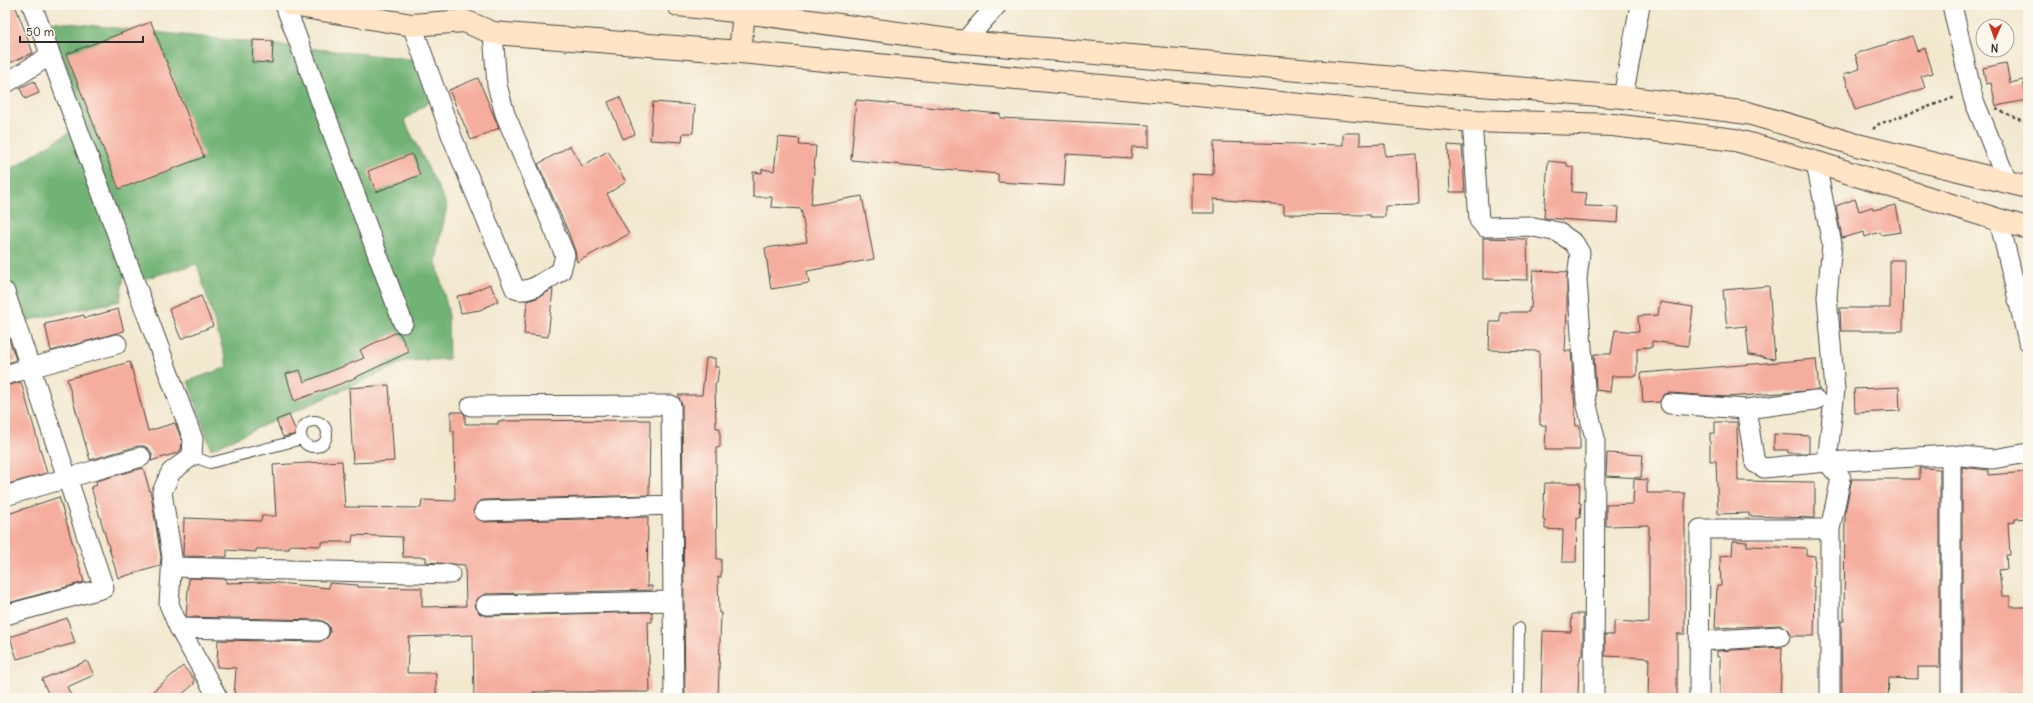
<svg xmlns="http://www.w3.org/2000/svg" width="2033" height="703" viewBox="0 0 2033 703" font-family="Delius,sans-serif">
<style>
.forest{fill:#71b274;stroke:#4e6e50}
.building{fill:#f5ad9e}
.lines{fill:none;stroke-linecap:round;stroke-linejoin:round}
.lane-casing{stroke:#494743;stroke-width:12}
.street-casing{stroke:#494743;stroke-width:21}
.secondary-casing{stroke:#494743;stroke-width:24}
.path{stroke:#494743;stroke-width:2.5;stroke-dasharray:3 3;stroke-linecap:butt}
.lane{stroke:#fff;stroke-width:10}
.street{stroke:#fff;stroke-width:19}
.secondary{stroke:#ffe4c6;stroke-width:22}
</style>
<rect width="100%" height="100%" fill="#fbf7ec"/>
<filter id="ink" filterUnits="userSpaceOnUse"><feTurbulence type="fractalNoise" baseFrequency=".025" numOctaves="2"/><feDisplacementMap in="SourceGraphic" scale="8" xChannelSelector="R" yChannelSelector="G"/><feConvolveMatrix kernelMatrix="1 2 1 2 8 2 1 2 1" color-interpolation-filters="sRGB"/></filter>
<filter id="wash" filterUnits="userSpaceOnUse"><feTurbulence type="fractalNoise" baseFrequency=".012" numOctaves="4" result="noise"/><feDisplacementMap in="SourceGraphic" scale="16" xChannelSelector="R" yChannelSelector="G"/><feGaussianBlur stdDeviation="0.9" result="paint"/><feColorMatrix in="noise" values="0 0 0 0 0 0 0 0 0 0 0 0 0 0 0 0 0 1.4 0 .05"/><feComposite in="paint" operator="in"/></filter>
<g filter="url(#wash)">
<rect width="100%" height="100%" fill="#f2e8ce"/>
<path class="forest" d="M50 21 420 60 439 95 404 120 447 205 436 261 448 311 449 359 407 361 211 449 188 381 228 367 197 264 140 280Z
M73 130 125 270 120 301 5 325V173Z"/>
<g id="blocks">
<path class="building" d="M5 5H15L33 53 5 65Z
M151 22 204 157 119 189 66 54Z
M1912 36 1917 51 1925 48 1933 73 1921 76 1925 88 1855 110 1844 74 1860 69 1855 54Z
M253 40 273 41 272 63 252 62Z
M2006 63 2010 83 2023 80 2027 100 1996 106 1991 83 1986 84 1983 68Z
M478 78 499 128 471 140 449 90Z
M34 81 39 93 25 99 20 88Z
M620 97 635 134 623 139 608 102Z
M856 100 1000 114V118L1149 125V147H1132L1131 158 1066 154 1064 186 998 182V174L851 160Z
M653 102 695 105 693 133H683L682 142 650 140Z
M1343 133H1360V145L1385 144V156L1417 154 1419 205 1385 206V217H1370V215L1284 214V205L1214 199V213H1192V174L1213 175 1214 142 1343 145Z
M778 137 800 139 799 145 816 146 811 205 862 196 874 259 807 271 809 283 771 289 765 248 807 242 801 209 771 207 772 197H753V172L762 173V169L774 171Z
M1448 145 1462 146 1465 192H1450Z
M570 146 582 166 608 151 626 182 607 194 629 234 577 262 575 251 567 229 538 164Z
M412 154 420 175 376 192 368 171Z
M1548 161 1567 163V166L1573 167 1572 192 1587 193 1585 206 1619 207 1618 223 1544 218Z
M1855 199 1859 211 1872 207 1873 210 1896 205 1901 232 1881 235 1880 232 1865 237 1864 232 1842 238 1836 206Z
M1483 238 1527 239 1528 280 1483 279Z
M1890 260H1904L1903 331H1841L1840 308H1890Z
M1533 270 1567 272V309L1565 351H1571L1576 426H1580V450H1545L1546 425H1540L1539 351 1489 350 1490 322H1500V312H1529V308H1531Z
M490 284 498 301 480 310 461 313 457 296 468 294Z
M1769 286 1775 359 1749 355 1746 326 1727 328 1723 290Z
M553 289 548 337 524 334 527 301 537 298Z
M201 296 213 326 181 339 169 309Z
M1660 302 1693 307 1688 346 1652 341V347L1637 348V376H1612L1610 392 1596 390 1594 354H1611L1615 330 1639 332 1638 316 1658 315Z
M118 309 124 331 51 351 45 324 84 315 85 318Z
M5 327 16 360 5 364Z
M397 332 400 334 409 352 348 381 294 401 286 374 300 370 304 382 364 358 360 350Z
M706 358H715V367H719L717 383H715L716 428H720V447L716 448 717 559H721V577H718L719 613H721L718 698H685L682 405 678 395H702Z
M1816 359 1819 390 1727 397 1670 393 1665 394 1659 402 1643 403 1641 373Z
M130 362 148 431 175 423 182 441 181 450 177 453 151 461 152 454 149 449 144 446H138L90 460 67 379Z
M21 382 47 473 5 485V386Z
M389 385 394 461 353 463 349 388Z
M1899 387 1900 411 1855 413 1854 389Z
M451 412H462L465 415V424H498V421L650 420 649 495 484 500 478 502 473 511 475 517 484 522 648 517 647 586H652V590L486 594 477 599 475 606 480 614 486 616 652 612V622H648L650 692H533V696L474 697 473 635 409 637 407 673H436V698H234L236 668 217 667 218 640 319 642 328 637 330 632 329 626 325 622 319 620 186 617 189 578 226 579V583L267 582 329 588V583L358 585V587L422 588V607L466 606 465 565 426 562V557H403L402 537 353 535 352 542H321V546L290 545 289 549H256V552L227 550V557L183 556 184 518 261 521 262 516H276L273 465 342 461 345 507 421 508 422 500 455 501 454 431H451Z
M289 415 297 434 283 437 276 420Z
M1715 422H1737L1738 481 1815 482V518L1749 516V513L1718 514 1716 461H1710V433H1715Z
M1774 434 1809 436V453H1788V450H1774Z
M1607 453 1643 455 1641 478 1606 476Z
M1962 467 1988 470V475L2028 472V518L2015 519V522L2008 523 2010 555H2006L2007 569 1999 570 2002 596H2010V607H2028V696L1962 697Z
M143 468 151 495 161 557 160 566 118 578 91 487 97 485 96 481Z
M1920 468 1940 469V667H1918V679L1889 678 1888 698H1842L1841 621H1844L1845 512 1852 479H1920Z
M1634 479 1647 480V493H1685V634H1677V698H1648L1649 658 1605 656V635H1614V621L1649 623V525L1606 526V505L1633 504Z
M1545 483H1580L1579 503H1581L1580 518 1577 517 1576 562H1562L1563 530 1545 529V521L1543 520Z
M59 497 84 582 5 604V515Z
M1733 541 1747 542V546L1806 548V555L1815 556 1813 587H1815L1814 636H1791L1789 630 1780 625 1715 628 1717 586H1721L1720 556 1732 555Z
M1572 614H1583V655H1581L1579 664 1578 698H1541L1543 631 1571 632Z
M67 618 75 643 17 659 10 637Z
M1782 647 1780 698H1720V657H1717V651Z
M87 661 94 675 67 687 71 695 64 698H50L42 679Z
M183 666 194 679V684L178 698H145Z"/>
</g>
</g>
<g filter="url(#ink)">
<use href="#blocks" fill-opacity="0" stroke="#494743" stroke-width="1"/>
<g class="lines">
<defs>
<path id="lane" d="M301 434a13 13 0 1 1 26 0a13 13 0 1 1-26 0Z
M192 456 210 463 302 439
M1518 698 1519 628"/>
<path id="street" d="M32 5 193 439 192 456 171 472 162 492 172 557 169 604 179 628 218 698
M285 5 403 323
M1952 5 1973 98 2007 181
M412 25 452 137 515 289C530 295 548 278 561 271L565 255 505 114 497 85 493 33
M964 42 997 5
M5 84 49 56
M1623 97 1640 5
M1472 121 1479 220 1485 227 1529 226 1558 232 1574 243 1580 253 1577 280 1586 401 1595 438 1594 698
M1999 220 2028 341
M5 292 104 588 5 615
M5 375 117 344
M1670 404 1746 409 1816 400
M471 406 671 405 674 698
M1746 409 1755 463 1764 468 1827 462 1835 390 1827 297 1832 244 1817 169 1818 163
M1951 455V698
M5 496 141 457
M484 511 671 505
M172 567 450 574
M486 605 673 601
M179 628 319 631
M1700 641 1780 636
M1699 698 1700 529H1830
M1830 698V529L1841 478 1827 462 1951 455 1993 459 2028 453"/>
<path id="secondary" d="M292 5 412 25 464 21 493 33 740 52 1472 121 1613 125 1735 140 1818 163 1999 220 2028 228
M678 5 744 12 964 42 1623 97 1748 113 1857 145 2028 187
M740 52 744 12"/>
</defs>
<use href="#lane" class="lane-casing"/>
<use href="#street" class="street-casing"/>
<use href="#secondary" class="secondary-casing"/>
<path class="path" d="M1996 109 2028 123
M1873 129 1879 124 1956 97"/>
<use href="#lane" class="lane"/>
<use href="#street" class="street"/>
<use href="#secondary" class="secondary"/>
</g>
</g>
<rect width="2033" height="703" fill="none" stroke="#fbf7ec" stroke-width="20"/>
<g transform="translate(1995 38) rotate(182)"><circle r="19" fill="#fbf7ec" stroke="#a8a59f"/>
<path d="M0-3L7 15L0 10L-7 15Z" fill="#c8321e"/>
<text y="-6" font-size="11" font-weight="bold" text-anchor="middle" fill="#2b2b2b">N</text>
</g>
<path d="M20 36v6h123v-6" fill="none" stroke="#2b2b2b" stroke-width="2"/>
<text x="26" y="36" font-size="12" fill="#2b2b2b" stroke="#fbf7ec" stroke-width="3" paint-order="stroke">50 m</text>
</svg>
